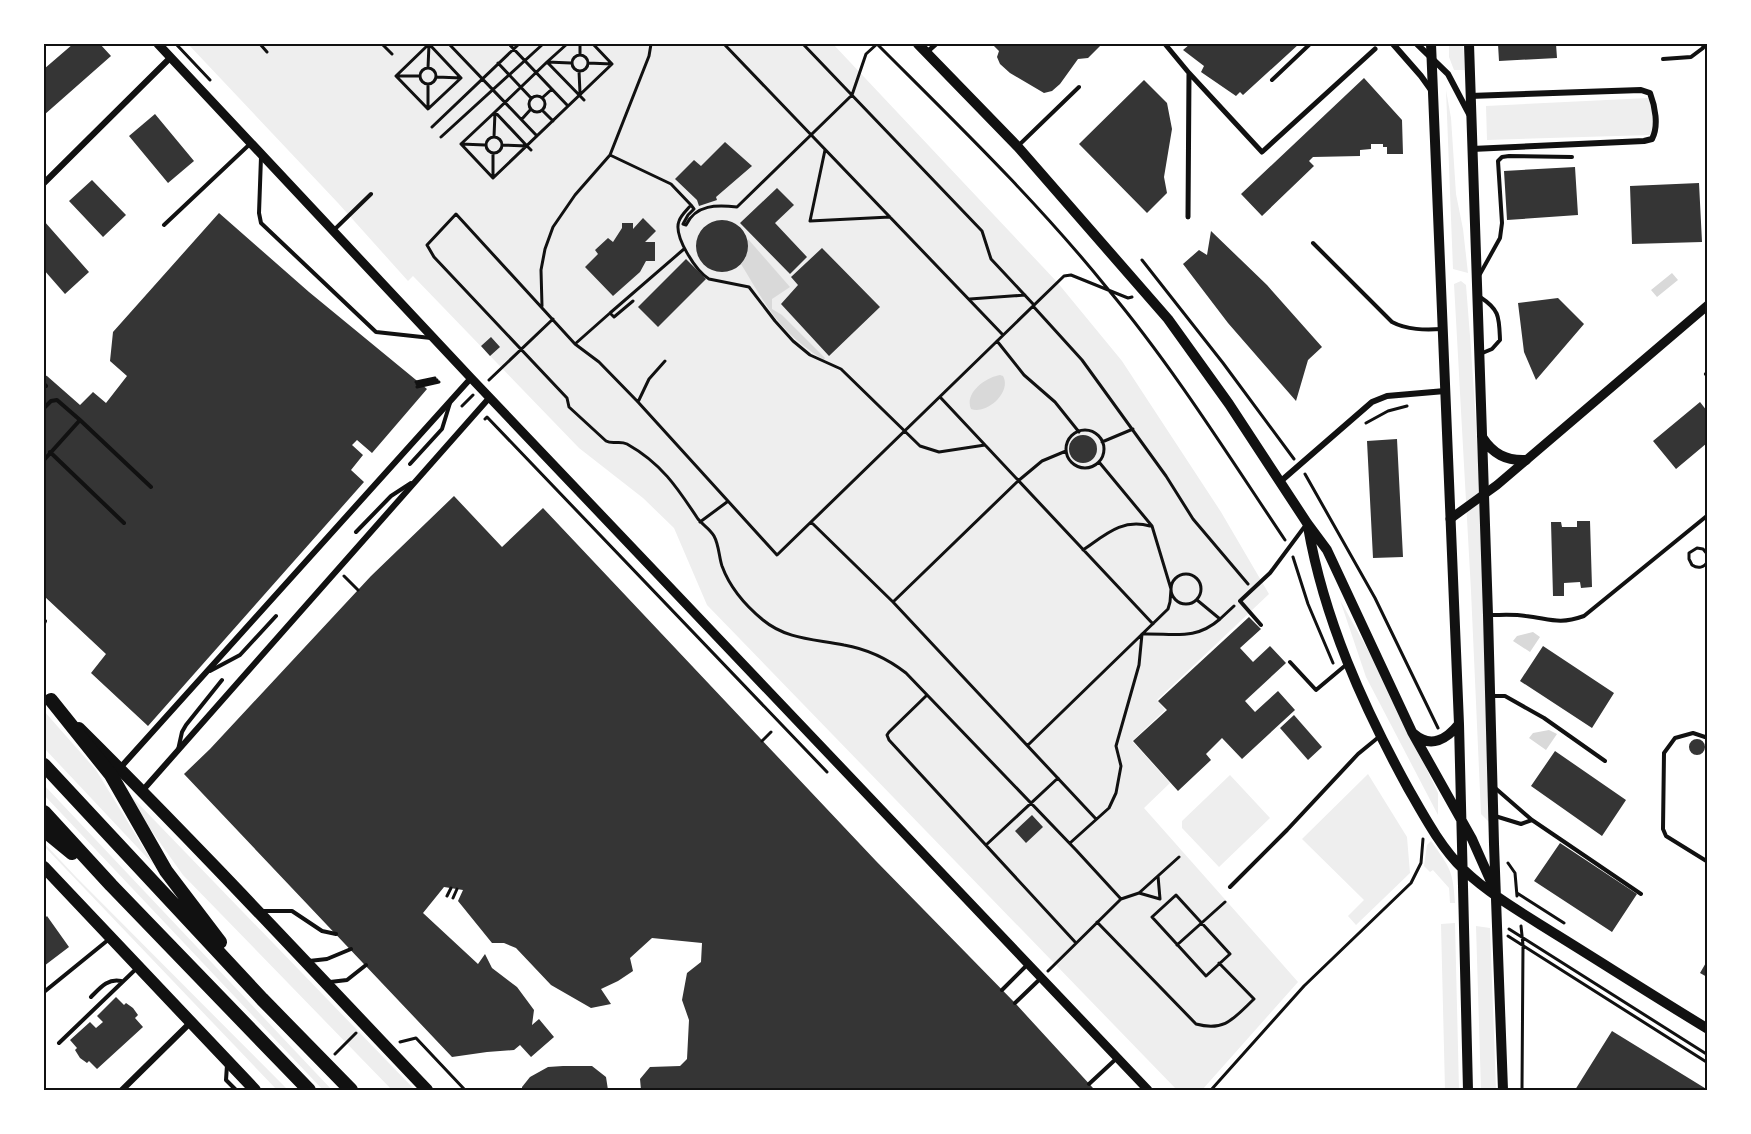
<svg xmlns="http://www.w3.org/2000/svg" width="1751" height="1134" viewBox="0 0 1751 1134" font-family="Signika,sans-serif">
<style>
.green{fill:#eee}
.water{fill:#d9d9d9}
.building{fill:#353535}
.lines{fill:none;stroke-linecap:round;stroke-linejoin:round}
.path{stroke:#111;stroke-width:3}
.service{stroke:#111;stroke-width:4}
.pedestrian{stroke:#111;stroke-width:5}
.minor{stroke:#111;stroke-width:6}
.tertiary{stroke:#111;stroke-width:9}
.secondary{stroke:#111;stroke-width:10}
.primary{stroke:#111;stroke-width:12}
.motorway{stroke:#111;stroke-width:14}
.neatline{fill:none;stroke:#111;stroke-width:2}
</style>
<rect width="100%" height="100%" fill="#fff"/>
<path class="green" d="M188 44H833L1057 282 1122 361 1221 512 1269 594 1157 700 1165 710 1132 741 1170 783 1144 808 1298 982 1202 1090H1177L707 605 674 528 643 498 579 448 413 276 408 281 338 203Z
M1449 44H1463L1465 70H1454L1449 57Z
M1446 90 1451 118 1456 194 1463 229 1468 273 1453 269Z
M1648 98 1656 105 1651 135 1487 140 1486 106Z
M1461 281 1466 285C1481 465 1487 645 1493 826L1481 814 1471 591 1454 284Z
M1340 600 1384 679 1438 793V815L1366 677Z
M44 711 96 770 154 865 44 748Z
M1368 774 1407 837 1410 873 1356 925 1348 916 1364 900 1302 839Z
M1230 775 1270 818 1219 867 1182 828V821Z
M44 785 332 1090H323L44 795Z
M131 796 415 1090H392L183 875 146 823Z
M1431 841C1450 868 1453 870 1455 903H1450L1449 888 1433 870 1430 872 1424 866 1427 845Z
M44 843 76 877 288 1090H277L44 846Z
M1455 923 1459 1090H1445L1441 924Z
M1476 926 1490 928 1496 1090H1481Z"/>
<path class="water" d="M748 239 790 287 772 299V309L782 315 825 358 824 360C779 332 767 307 741 264L746 257Z
M1672 273 1678 280 1657 297 1651 290Z
M1000 375 1003 376C1012 392 987 415 971 409 964 393 986 377 1000 375Z
M1533 632 1540 637 1530 652 1513 641 1517 636Z
M1549 730 1557 734 1546 750 1529 738 1533 733Z"/>
<path class="building" d="M73 44H100L111 56 44 115V69Z
M992 44H1102L1088 58 1078 59 1060 84 1052 91 1044 93 1010 73 1000 64 997 57 999 51Z
M1190 44H1299L1243 95 1240 92 1236 96 1201 72 1204 66 1183 50Z
M1498 44H1556L1557 58 1499 61Z
M1364 78 1402 120 1403 154H1387V147H1383V144H1371V149L1360 150V156L1313 157 1309 161 1314 166 1262 216 1241 194Z
M1144 80 1167 103 1172 129 1164 177 1167 193 1147 213 1079 144Z
M155 114 194 161 168 183 129 136Z
M725 142 752 166 716 197 717 200 699 206 697 200 675 179 694 160 701 166Z
M1575 167 1578 215 1507 220 1504 171Z
M92 180 126 215 103 237 69 201Z
M1699 183 1702 242 1632 244 1630 186Z
M777 188 794 205 775 223 807 257 790 274 740 223Z
M219 213 309 292 427 389 372 453 357 440 352 445 363 455 351 470 364 482 148 726 91 673 106 654 44 596V375L47 376 80 405 93 392 106 403 127 376 110 361 113 332Z
M643 218 656 231 645 242H655V261H646L640 272 613 296 585 267 598 254 595 250 608 238 613 242 622 228V223H633V229Z
M696 246a26 26 0 1 1 52 0a26 26 0 1 1-52 0Z
M44 221 89 272 65 294 44 270Z
M1211 231 1267 285 1322 347 1308 360 1296 401 1228 323 1183 264 1199 250 1207 255Z
M822 248 880 307 829 356 781 304 798 285 791 277Z
M686 259 706 279 658 327 638 307Z
M1558 298 1584 324 1536 380 1524 352 1518 303Z
M491 337 500 347 490 356 481 346Z
M1700 402 1707 411V443L1676 469 1653 441Z
M1069 449a14 14 0 1 1 28 0a14 14 0 1 1-28 0Z
M1397 439 1403 557 1373 558 1367 441Z
M454 496 502 547 543 508 876 861 1015 1003 1093 1088 1090 1090H641L640 1079 650 1067 680 1066 687 1059 689 1020 682 1000 687 973 701 962 702 943 652 938 630 958 633 971 618 981 601 989 611 1004 591 1008 551 985 516 948 504 943H492L458 901 463 890 444 887 423 913 478 964 485 954 492 968 517 987 534 1010 532 1025 539 1019 554 1037 531 1057 520 1045 514 1050 487 1052 452 1057 184 774 210 749 371 576Z
M1577 521H1590L1592 587 1581 588 1580 582 1564 583V596H1553L1551 522H1561L1562 527H1577Z
M1249 617 1261 629 1240 648 1253 662 1270 646 1286 663 1245 701 1255 712 1278 691 1295 710 1242 759 1222 738 1206 754 1211 760 1178 791 1133 741 1167 710 1158 701Z
M1543 646 1614 693 1592 728 1520 681Z
M1294 715 1322 747 1308 760 1280 728Z
M1689 747a8 8 0 1 1 16 0a8 8 0 1 1-16 0Z
M1555 751 1626 800 1602 836 1531 786Z
M1032 815 1043 827 1026 843 1015 831Z
M1560 843 1637 894 1612 932 1534 881Z
M47 916 69 947 44 966V919Z
M1707 961V977L1700 973Z
M116 997 124 1005 126 1003 133 1008 138 1015 135 1018 143 1027 97 1069 89 1061 87 1063 80 1058 75 1050 77 1048 70 1040 90 1022 96 1028 103 1022 97 1016Z
M1612 1031 1708 1090H1575Z
M563 1066H592L606 1077 608 1090H522V1087L530 1077 548 1067Z"/>
<g class="lines">
<path class="path" d="M176 44 210 80
M260 44 267 52
M382 44 392 54
M429 44 461 78 428 109 396 76Z
M449 44 537 136
M509 44 568 106
M567 44 547 62 584 100
M593 44 612 64
M724 44 1003 335
M803 44 982 231 991 259 1034 305
M877 44C956 123 1037 201 1107 288 1173 367 1228 455 1285 540
M572 63a8 8 0 1 1 16 0a8 8 0 1 1-16 0Z
M580 55V44
M498 63 531 98
M588 63 612 64
M420 76a8 8 0 1 1 16 0a8 8 0 1 1-16 0Z
M428 68 429 44
M579 71 580 93
M398 76H420
M437 77 461 78
M529 104a8 8 0 1 1 16 0a8 8 0 1 1-16 0Z
M542 98 552 89
M428 107V85
M542 110 553 121
M522 119 531 109
M432 127 519 44
M486 145a8 8 0 1 1 16 0a8 8 0 1 1-16 0Z
M441 137 543 44
M494 137 495 112 547 62 571 63
M461 144 485 145
M502 145 527 146
M531 150 527 146 495 112 461 144 493 178 612 64
M825 150 810 221 890 217
M493 153V176
M610 155 671 184 691 205C687 210 681 215 679 221 673 236 696 271 709 279L749 287 775 321 793 341 810 355 841 369 920 446 939 452 985 445
M686 225C696 204 717 205 737 207L852 95 866 54 877 44
M686 225 683 224 688 215 694 209 691 205
M1142 260 1223 363 1294 459
M970 299 1025 295
M633 301 614 317 610 313 684 249
M542 306 541 270 545 249 553 227 575 195 610 155 649 56 651 44
M1033 306 1082 360 1166 476 1193 519 1248 584
M997 341 1024 375 1055 402 1079 432
M575 344 610 313
M489 380 553 319
M416 382 435 378
M417 384 437 380
M417 387 439 382
M940 397 1153 624
M638 402 649 379 665 361
M462 406 473 395
M485 419 487 417 827 772
M1366 423 1388 411 1407 406
M1066 449a19 19 0 1 1 38 0a19 19 0 1 1-38 0Z
M1102 442 1133 429
M1305 474 1375 598 1438 728
M700 522 727 502
M811 522 893 602 1096 819
M1083 550C1105 535 1122 518 1150 526
M1708 555 1703 549 1697 548 1689 553V559L1692 565C1698 569 1704 568 1708 561
M1293 557 1308 604 1333 663
M1171 589a15 15 0 1 1 30 0a15 15 0 1 1-30 0Z
M344 576 358 590
M1197 600 1220 619 1234 606
M893 602 1018 481 1042 461 1066 451
M926 696 889 732 887 735 889 740 1076 943
M762 741 771 732
M1028 745 1168 609 1170 602 1171 589 1152 526 1099 462
M1070 843 1109 808 1116 793 1121 766 1116 746 1139 665 1142 634C1174 633 1195 641 1220 619
M986 845 1058 778
M1076 850 906 673C888 659 867 649 844 645 816 639 787 640 763 620 746 606 730 588 722 566 719 557 719 545 714 536 710 529 703 525 698 519 677 487 661 463 627 444 619 440 613 445 606 441L569 407 567 398 434 257 427 245 456 214 575 344 599 362 638 402 777 555 1064 276 1071 275 1128 298 1132 297
M1076 850 1121 899 1139 893 1179 857
M1508 863 1515 873 1517 896
M1139 893 1160 899 1158 876
M1517 893 1564 923
M1176 895 1230 954 1206 976 1152 917Z
M447 896 451 888
M453 898 457 889
M1097 922 1196 1024C1225 1032 1234 1018 1254 999L1219 963
M1521 926 1523 945 1522 1090
M1509 929 1708 1055
M1508 936 1708 1063
M1177 945 1225 902
M1048 971 1121 899
M400 1042 416 1038 465 1090
M335 1054 356 1033
M1211 1090 1304 986 1411 883 1421 863 1423 839"/>
<path class="service" d="M1663 59 1691 57 1703 48 1704 44
M1272 80 1310 44
M1019 145 1079 87
M261 157 259 213 261 223 376 332 431 338
M164 225 251 143
M335 229 371 194
M1313 243 1392 322C1407 330 1425 330 1442 329
M1480 274 1500 238 1502 223 1498 161 1502 157 1509 156 1572 157
M1480 297C1500 310 1499 317 1500 340L1492 349 1480 354
M1706 374 1708 376
M44 384 46 386
M44 408 51 401 57 400 80 420
M50 452 124 523
M44 460 80 420 151 487
M410 464 442 429 450 403
M356 532 391 496 411 483
M1491 615C1502 615 1514 614 1526 616 1551 619 1558 625 1584 616L1708 515
M44 623 45 621
M1261 625 1240 601 1270 573 1305 526
M1290 662 1316 690 1347 664
M210 671 240 655 276 616
M1490 696H1505L1544 718 1605 761
M1708 738 1693 733 1675 738 1664 753 1663 829 1666 836 1708 862
M178 750 182 732 186 725 222 680
M1494 787 1532 820 1641 894
M1495 816 1521 824 1532 820
M1230 887 1287 830 1358 754 1380 736
M263 911H292L322 931 336 934
M309 961 327 959 351 949
M330 982 347 980 366 965
M1002 990 1027 965
M44 992 108 940
M91 997C100 988 108 978 121 981
M1015 1003 1040 979
M59 1043 136 969
M227 1065 226 1080 236 1090
M1089 1084 1117 1058"/>
<path class="pedestrian" d="M1165 44 1189 73 1188 217
M927 52 936 44
M1189 73 1262 152 1375 49"/>
<path class="minor" d="M1393 44 1421 76 1431 90
M1417 44 1448 74 1469 114
M1470 96 1641 90 1650 93C1655 106 1659 126 1652 139L1644 141 1472 149
M44 183 171 57
M1281 481 1372 402 1387 396 1445 391
M120 768 471 378
M143 790 490 397
M122 1090 191 1022"/>
<path class="tertiary" d="M158 44 471 378 1148 1090
M1450 519 1497 485 1708 305"/>
<path class="secondary" d="M918 44 1018 147 1168 319 1229 404 1307 523 1327 550 1412 732 1472 839 1492 884
M1431 44 1459 724 1468 1090
M1469 44 1488 615 1494 844 1503 1090
M1482 437C1493 454 1506 461 1526 460
M1308 527C1324 619 1363 706 1408 788 1424 816 1441 848 1464 870 1490 895 1527 916 1557 935 1607 966 1657 998 1708 1029
M1414 734C1431 749 1447 739 1459 724"/>
<path class="primary" d="M79 728C198 846 312 969 427 1090
M44 867 255 1090"/>
<path class="motorway" d="M51 700 111 775 166 871 220 942
M44 765 262 999 351 1090
M44 812 111 885 309 1090
M44 830 72 853"/>
</g>
<rect width="1751" height="1134" fill="none" stroke="#ffffff" stroke-width="90"/>
<rect x="45" y="45" width="1661" height="1044" class="neatline"/>
</svg>
